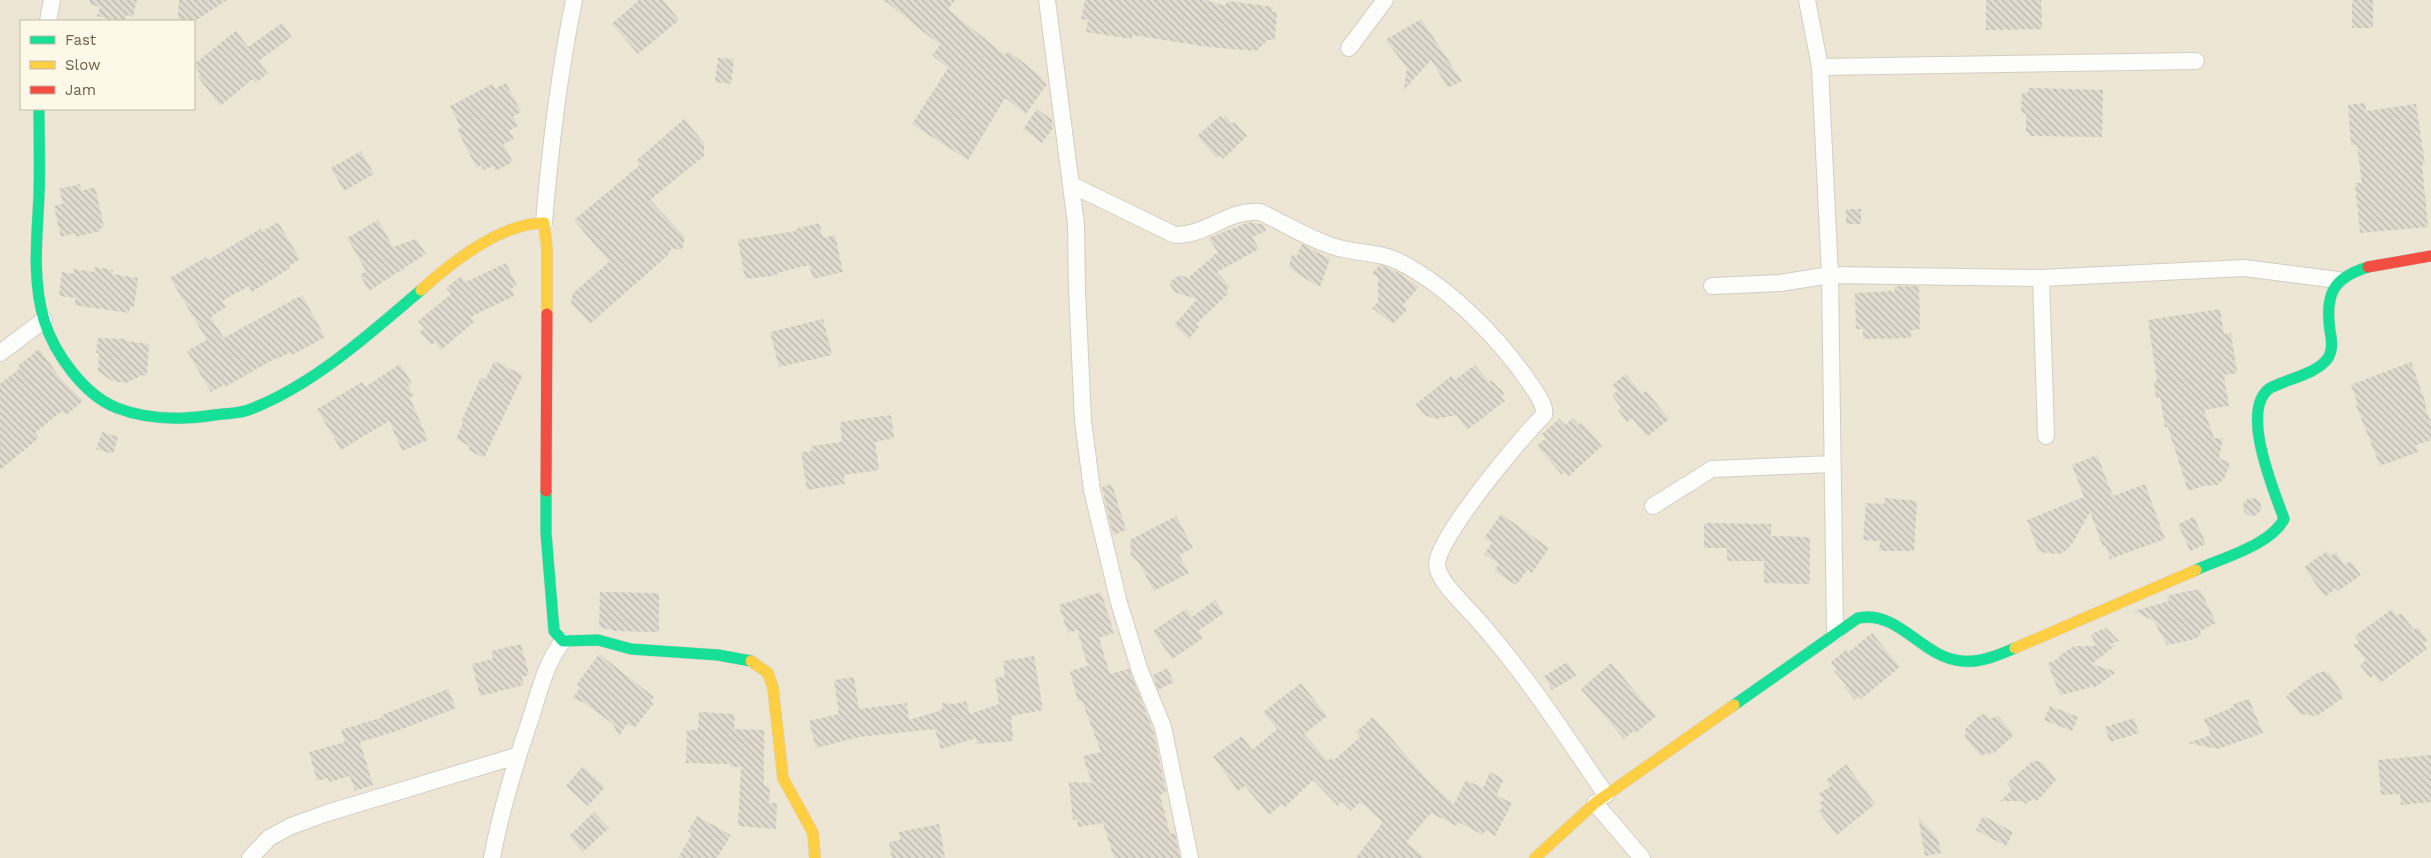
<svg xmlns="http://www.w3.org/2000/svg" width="2431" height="858" viewBox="0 0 2431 858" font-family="'Work Sans',sans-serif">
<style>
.residential{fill:#ede6d4;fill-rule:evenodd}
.building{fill:url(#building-back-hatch)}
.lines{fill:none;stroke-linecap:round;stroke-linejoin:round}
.street-casing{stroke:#d2cec3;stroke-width:18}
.fast-casing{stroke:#d4cfc4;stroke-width:12}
.slow-casing{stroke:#d4cfc4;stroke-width:12}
.jam-casing{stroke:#d4cfc4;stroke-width:12}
.street{stroke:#fdfdfb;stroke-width:16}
.fast{stroke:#16e098;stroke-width:11}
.slow{stroke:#ffcf43;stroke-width:11}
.jam{stroke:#f24e42;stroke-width:11}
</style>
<defs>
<pattern id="building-back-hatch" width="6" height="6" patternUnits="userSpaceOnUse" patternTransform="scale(1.25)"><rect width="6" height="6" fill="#e0dacf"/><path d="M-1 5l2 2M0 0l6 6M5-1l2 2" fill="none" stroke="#bab4aa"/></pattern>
</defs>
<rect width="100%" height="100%" fill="#f4f2e7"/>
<path class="residential" d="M0 0H2431V858H0ZM21 21H194V109H21Z"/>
<path class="building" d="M90 0H137L133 17 127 15 125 21H114L97 16 100 7 90 4Z
M179 0H227L195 21H178Z
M639 0H663L679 20 638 54 612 24Z
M884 0H955L948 9 1005 55 1008 51 1024 63 1043 78 1041 80 1047 84 1026 114 1005 98 968 160 912 124 948 68 932 55 940 45Z
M1085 0H1205L1225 6 1227 1 1273 7 1272 12H1277L1275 40H1268L1256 51 1209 47 1132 35V39L1086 32 1088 20 1081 19Z
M1986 0H2041L2042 29 1986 30Z
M2352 0H2373V28H2352Z
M1421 19 1462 81 1448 88 1431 60 1404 90 1407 67 1385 40Z
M282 23 292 37 258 61 268 73 256 83 253 79 220 106 198 77 201 75 194 64 236 31 248 47Z
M718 58 734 59 731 84 715 82Z
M506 83 521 112 513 116 518 126 509 131 514 139 503 144 513 162 495 171 493 166 484 170 481 165 477 168 457 130 461 128 450 106 492 84 495 89Z
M2028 88 2103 90 2102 137 2029 136V132H2026V113H2021L2022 93H2028Z
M2365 103 2366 111 2416 104 2425 164H2422L2428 227 2360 233 2355 183H2362L2357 145H2351L2348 105Z
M1037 109 1052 120 1053 128 1042 143 1023 129Z
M1220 116 1223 119 1225 116 1232 124 1234 122 1247 136 1223 159 1220 155 1217 158 1197 136Z
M684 119 704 143V156L650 200 685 237 682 250 672 248 667 256 590 324 571 303 573 293 609 262 574 220 640 165 636 161Z
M361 151 374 174 344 191 331 168Z
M80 184 81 191 95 187 104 227 100 228V231L76 237 75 233 61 237 54 206 63 204 59 189Z
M1846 209H1861V224H1846Z
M378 220 393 247 416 239 426 254 369 291 360 275 366 271 347 238Z
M278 222 300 259 289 266 290 268 252 292 249 286 222 301 226 307 211 317 224 338 302 295 325 337 292 355 291 352 277 359 276 358 225 387 224 385 211 392 187 351 207 340 170 278 206 257 208 260 260 229 262 232Z
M1250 222 1264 225 1266 231 1252 237 1259 249 1217 272 1230 287 1226 290 1229 293 1196 324 1199 327 1189 339 1174 325 1197 299 1174 292 1170 284 1172 280 1180 275 1188 278 1218 252 1208 238Z
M819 223 823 238 835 235 843 272 813 279 809 265 777 273V275L745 279 738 240 796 231V229Z
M1302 244 1330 259 1320 287 1294 272 1289 267 1292 254 1297 256Z
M506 263 517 286 511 288 514 296 470 317 474 322 441 350 435 342 431 345 420 332 424 328 418 321 451 294 446 288 461 276 466 282Z
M1380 265 1397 272 1419 287 1402 306 1407 310 1393 324 1372 308 1378 302V277L1372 273Z
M95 267 113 270 112 274 138 278 134 307 130 306 129 313 74 305 76 298 59 296 62 272 74 274V269L94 272Z
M1895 286H1919L1920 329 1911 330V338L1863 339V329H1856L1855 293 1895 291Z
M2220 309 2224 334 2231 333 2237 373 2224 375 2229 406 2204 410 2214 438H2223L2219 458 2230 463 2224 479 2217 485 2203 486 2188 491 2168 427H2165L2160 397 2156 398 2154 381H2157L2148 320Z
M823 319 832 355 779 367 770 332Z
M98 338 125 339V341L149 344 147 376 142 375 126 383 112 381 98 371 99 353H96Z
M39 349 61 379 83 401 66 415 62 411 35 433 39 438 0 470V384L20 368 18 366Z
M494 361 523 375 484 458 468 450 470 446 456 439 463 423 461 422 481 377 485 380Z
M2411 362 2427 407H2425L2431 423V440L2416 445 2418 452 2380 466 2356 405 2358 404 2351 385Z
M400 364 412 383 408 386 414 395 410 398 428 440 402 451 389 421 341 450 317 409 362 382 365 387Z
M1475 365 1489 382 1491 380 1504 393 1501 397 1505 401 1467 430 1456 415 1436 419 1424 415 1416 404 1451 376 1455 380Z
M1626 374 1642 394 1646 391 1669 419 1647 437 1632 418 1627 422 1618 410 1621 407 1612 396 1617 391 1612 385Z
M891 415 894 438 875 442 879 470 844 475 845 484 807 490 801 452 812 451 811 446 842 442 840 422Z
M1573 418 1579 425 1581 422 1602 446 1568 477 1564 472 1562 475 1537 446 1546 438 1542 434 1559 419 1565 425Z
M102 432 118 437 113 454 96 449Z
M2097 455 2113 496 2145 484 2165 539 2110 559 2106 546 2103 547 2090 512 2072 544 2064 552 2058 554 2039 552 2027 520 2084 497 2072 465Z
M1112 484 1126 530 1113 535 1102 487Z
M2243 507a9 9 0 1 1 18 0a9 9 0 1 1-18 0Z
M1885 498 1917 501 1914 551H1879L1880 541 1863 540 1866 503 1884 504Z
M1501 514 1549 548 1532 573 1528 569 1516 585 1494 571 1499 564 1484 554 1492 543 1484 538Z
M1176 516 1193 548 1179 555 1189 573 1154 591 1139 563 1131 555 1130 540Z
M2194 517 2206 544 2190 551 2178 524Z
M1704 523 1771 524V536L1810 537V584L1764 583V561H1727V548H1704Z
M2327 551 2331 556 2336 552 2345 565 2351 561 2361 575 2338 591 2336 588 2325 597 2304 567Z
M2200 589 2216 623 2200 631 2201 636 2191 640 2167 645 2154 621 2134 611 2169 601 2167 596 2174 594Z
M600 592 659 593V632L615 631 599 627Z
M1101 592 1114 633 1099 638 1110 674 1129 669 1153 730 1166 792 1160 795 1170 834 1175 833 1180 858H1114L1103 823 1078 827 1077 819 1073 820 1069 782 1092 783 1083 756 1101 752 1082 701 1078 702 1070 671 1088 666 1077 630 1068 633 1059 605Z
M1215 600 1224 613 1198 631 1203 638 1172 659 1153 631 1186 609 1192 617Z
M2392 609 2397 616 2401 613 2414 630 2418 627 2428 640 2423 643 2427 649 2380 683 2374 675 2370 678 2360 665 2366 660 2354 645 2359 642 2355 636Z
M2106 628 2119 641 2107 645H2116L2092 664 2116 672 2093 689 2091 683 2089 688 2060 695 2048 663 2059 659 2060 655 2074 646H2095L2091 634Z
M1872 633 1900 667 1861 699 1859 696 1855 700 1844 687 1846 685 1834 671 1836 669 1831 662 1847 649 1849 652Z
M521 644 529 675 522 677 524 685 480 696 472 664 493 659 491 651Z
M599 654 654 697 651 701 654 703 635 727 627 724 619 736 613 724 583 702 572 699 580 688 576 685Z
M1034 656 1043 710 1011 716 1013 741 977 744 976 738 941 749 935 729 859 737 816 748 809 721 839 714 834 680 854 677 859 709 907 703 909 720 942 710V703L955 704 966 701 970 714 999 704 995 678 1005 677 1003 661Z
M1567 662 1576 676 1552 690 1544 676Z
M1611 663 1656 716 1636 733 1634 731 1624 739 1581 689Z
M1167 668 1174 682 1158 690 1153 675Z
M2325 671 2330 674 2344 697 2317 716 2300 714 2286 696 2315 674Z
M1301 683 1327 716 1304 734 1328 761 1330 758 1333 761 1360 737 1356 732 1373 717 1428 781 1454 804 1466 780 1483 788 1490 772 1504 779 1496 795 1512 803 1495 836 1486 830 1483 835 1458 822 1457 826 1431 813 1406 842 1425 858H1356L1383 822 1360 802 1351 811 1342 802 1338 806 1313 780 1285 807 1282 804 1269 815 1245 786 1238 791 1213 756 1242 736 1252 750 1277 729 1263 712Z
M448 689 456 708 397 731 360 742 373 785 355 791 350 776 329 782 328 778 317 781 309 752 345 742 341 730 383 717 382 715Z
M2249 699 2263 733 2218 749 2188 743 2211 735 2204 719 2234 707 2233 704Z
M2050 706 2078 717 2072 731 2044 720Z
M699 712 735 714 734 729 764 730V786H770L769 803H777L776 829 738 826 741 767H730V764L686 763 687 730H698Z
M1985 714 1989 719 1998 716 2014 735 1993 754 1992 752 1988 756 1986 753 1981 757 1965 738V729L1980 715Z
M2134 718 2139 733 2110 742 2105 727Z
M2431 755V802L2401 805 2400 794 2381 795 2378 760Z
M2033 761H2041L2056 780 2037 801 2034 798 2026 804 2023 801H2000L2012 790 2007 783Z
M1846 764 1875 804 1837 835 1818 811 1823 808 1819 803 1824 800 1819 794 1831 786 1826 780Z
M583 766 605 787 588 806 566 786Z
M594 812 609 828 583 852 569 836Z
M697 816 731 835 717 858H678L692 834 688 831Z
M1983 816 2013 832 2006 846 1976 830Z
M1918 817 1938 838 1941 853 1925 856Z
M939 824 945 858H892L889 842 900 840 899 832Z"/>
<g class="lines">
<defs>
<path id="street" d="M1047 0 1076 224 1077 290 1083 421 1092 490 1119 603 1140 671 1163 727 1190 858
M1807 0 1820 67 1830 275 1835 633
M48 21 52 0
M1349 48 1385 0
M1820 67 2196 61
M1072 185 1175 235C1206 236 1228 209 1260 212 1284 223 1307 238 1332 246 1355 254 1380 251 1402 263 1451 289 1500 339 1531 385 1536 393 1546 405 1544 415 1522 436 1438 537 1437 564 1437 581 1466 606 1476 618 1525 673 1565 735 1606 795
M544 223C550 148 559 74 574 0
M2041 278 2046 436
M1712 286 1780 283 1830 275 2041 278 2244 268 2338 280
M0 353 44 320
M1653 506 1712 469 1832 464
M1595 803 1642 858
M250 858 269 838 291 826 327 813 516 756
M492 858C500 815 513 771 527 729 538 699 543 666 563 641"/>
<path id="fast" d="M39 109C39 138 40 167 39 196 37 237 32 280 44 320 54 353 84 395 117 408 148 420 182 420 214 415 226 413 240 414 251 409 313 385 371 333 421 290
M546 491V533L554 631 563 641 598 640 631 649 718 655 751 661
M2196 570C2222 558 2271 545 2284 519 2274 490 2239 410 2270 388 2287 379 2317 374 2328 358 2333 350 2332 340 2330 331 2325 295 2332 278 2368 267
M1734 705 1858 618C1900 610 1922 658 1962 661 1980 663 1999 655 2015 648"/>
<path id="slow" d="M421 290C452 262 501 223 544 223L547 249V314
M2015 648 2196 570
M751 661 768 673 773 688 783 778 813 833 815 858
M1535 858 1595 803 1734 705"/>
<path id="jam" d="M2368 267 2431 256
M546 491 547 314"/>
</defs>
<use href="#street" class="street-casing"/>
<use href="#fast" class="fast-casing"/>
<use href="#slow" class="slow-casing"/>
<use href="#jam" class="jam-casing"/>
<use href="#street" class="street"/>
<use href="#fast" class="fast"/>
<use href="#slow" class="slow"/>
<use href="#jam" class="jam"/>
</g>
<rect x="20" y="20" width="175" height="90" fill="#fdf8e7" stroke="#c4baa8"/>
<rect x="30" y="36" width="25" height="8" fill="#16e098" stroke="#c4baa8"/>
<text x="65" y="45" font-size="15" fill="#6f5e4a">Fast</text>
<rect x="30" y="61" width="25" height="8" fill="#ffcf43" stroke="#c4baa8"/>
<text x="65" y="70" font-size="15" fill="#6f5e4a">Slow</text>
<rect x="30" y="86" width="25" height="8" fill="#f24e42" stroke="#c4baa8"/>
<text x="65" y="95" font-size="15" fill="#6f5e4a">Jam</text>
</svg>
